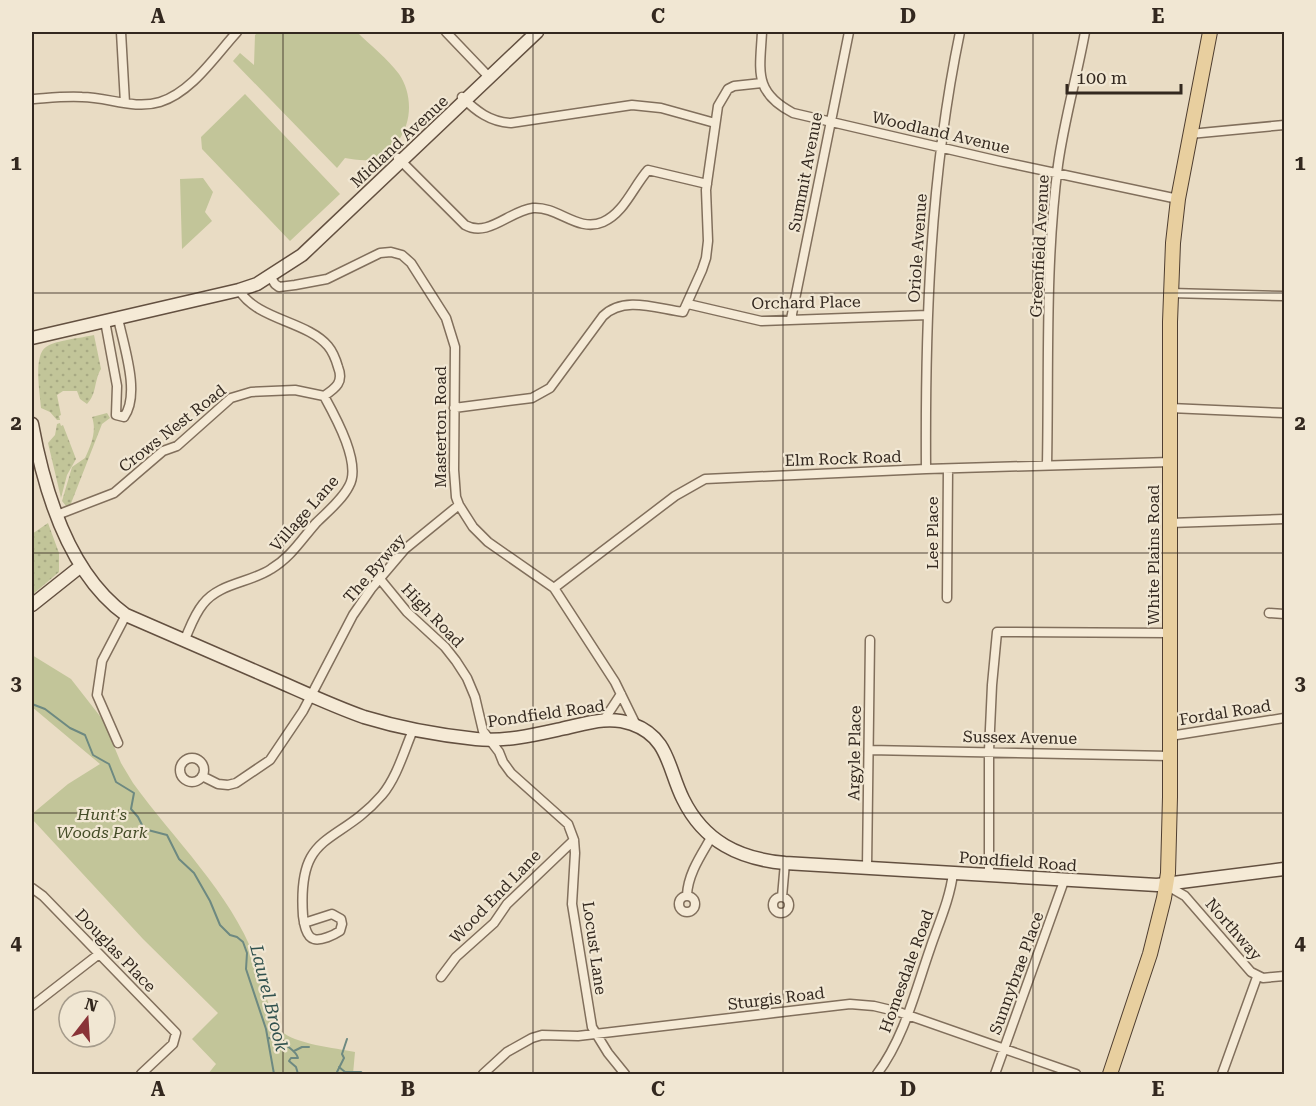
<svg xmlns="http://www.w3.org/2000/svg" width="1316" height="1106" viewBox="0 0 1316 1106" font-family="'Roboto Serif',serif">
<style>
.grass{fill:url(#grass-dots)}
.park{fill:#c2c599}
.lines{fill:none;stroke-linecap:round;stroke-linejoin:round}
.stream{stroke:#6d8981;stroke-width:2}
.street-casing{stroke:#816f5c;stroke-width:11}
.secondary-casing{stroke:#635040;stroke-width:15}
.primary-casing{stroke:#4f3e30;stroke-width:16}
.street{stroke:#f5ead6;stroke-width:8}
.secondary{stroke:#f5ead6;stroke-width:12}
.primary{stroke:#e8cf9f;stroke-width:14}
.grid{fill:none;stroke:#33281f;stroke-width:1.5;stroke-opacity:0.55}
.labels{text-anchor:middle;stroke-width:4.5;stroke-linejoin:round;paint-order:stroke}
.street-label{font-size:16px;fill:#33281f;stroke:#f1e7d3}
.park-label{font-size:16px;font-style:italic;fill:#454d28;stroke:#f1e7d3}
.water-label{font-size:18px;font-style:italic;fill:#30514e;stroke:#f1e7d3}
.neatline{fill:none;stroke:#33281f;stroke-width:2}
.grid-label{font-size:20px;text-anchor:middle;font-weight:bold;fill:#33281f}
</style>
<defs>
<pattern id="grass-dots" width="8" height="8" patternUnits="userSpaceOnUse" patternTransform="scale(1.5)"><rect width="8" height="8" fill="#c2c599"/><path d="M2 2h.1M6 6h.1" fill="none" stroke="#a7a983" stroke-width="1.8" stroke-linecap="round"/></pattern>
</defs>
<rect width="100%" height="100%" fill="#e9dcc4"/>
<path class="grass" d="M94 335 101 369C94 380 97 394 87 404L80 399 77 391H63L57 395 61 415 59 416 60 420H57L50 412 41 408C40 394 33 355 46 347 56 340 82 338 94 335Z
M107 413 110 418 102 424 70 506H66L62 501 72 467 85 458C91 445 97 431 92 417Z
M60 423 61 426 63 425 76 459 67 475 61 498 48 443 55 435 57 424Z
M48 523 59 553V572L32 595V534Z"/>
<path class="park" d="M258 32H357C370 45 388 59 399 74 420 105 407 151 369 160 362 161 352 159 345 158L337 168 233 61 240 53 254 65 255 35Z
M245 94 340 194 290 241 202 149 201 137Z
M203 178 213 192 205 212 212 221 182 249 180 179Z
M32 655 71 679 103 720 121 763 133 783C175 841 229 891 255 958 261 975 271 1021 281 1031 295 1044 335 1048 355 1052L353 1074H208L216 1064 192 1039 218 1013 143 939 32 819V814L68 784 100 764 32 707Z"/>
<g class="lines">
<path class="stream" d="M32 704 45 709 70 728 85 735 93 755 109 764 116 782 134 793 131 809 138 817 144 829 167 835 179 859 194 873 210 901 220 925 230 935 237 937 243 942 247 953 246 969 266 1029 274 1074
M269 1038 283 1041C287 1048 296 1050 298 1058H291L289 1061 296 1067 298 1074
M294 1051 302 1047H309
M339 1067 345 1072H361L363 1074
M336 1074 344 1058 342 1054 347 1039"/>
<defs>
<path id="street" d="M121 32 125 103
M446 32 489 77
M762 32C760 71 753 92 793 113L999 161 1178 199
M462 97C476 111 490 122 511 123L632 105 661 108 715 123
M32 99C48 98 65 96 82 97 108 97 134 110 160 102 192 92 215 56 237 32
M1190 134 1284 125
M398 158 465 225C488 238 509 211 533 208 558 206 578 233 603 222 624 213 633 187 648 170L707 184
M270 276 275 284 279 287 295 285 327 279 380 253 391 252 402 255 411 263 446 318 455 347 454 470 456 497 459 505 473 527 488 542 554 588 615 682 636 725
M1171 293 1284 296
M688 304 761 321 928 315
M791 319 849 32
M105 321 117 386 116 415 124 417C141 394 123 344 118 318
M454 408 532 398 550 388 603 316C624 295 658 309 683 312L702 270 706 258 708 241 706 190 718 106 728 89 734 86 762 83
M1170 408 1284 413
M1047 465C1049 366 1045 264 1058 165 1064 121 1077 76 1085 32
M926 469C925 323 930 176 960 32
M57 515 114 493 163 451 177 446 231 398 251 392 295 390 324 396C336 388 344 382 338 367 336 360 333 352 328 346 307 321 257 320 239 290
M1170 523 1284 519
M380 579 407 612 445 647 456 661 467 678 475 697 483 731 499 752 503 762 511 773 568 824 574 840 575 853 572 904 592 1027 608 1053 625 1074
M554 588 675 496 705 479 926 469 1170 462
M947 598 948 469
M1269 613 1284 614
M184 641C190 628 194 615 203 604 219 583 250 583 271 569 291 557 301 540 316 523 327 512 342 500 349 486 362 464 335 416 324 396
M604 720 621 694
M1170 736 1284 718
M118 743 97 695 102 661 126 615
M869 750 1170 756
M180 770a12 12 0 1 1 24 0a12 12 0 1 1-24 0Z
M202 776 218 784 228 785 236 783 270 760 303 711 353 615 371 589 405 549 459 505
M867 867 870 640
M989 876V751L992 685 997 632 1169 633
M1166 885 1185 896 1251 972 1263 978 1284 976
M32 888 43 896 176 1033 173 1044 141 1074
M687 895C688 873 702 854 712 836
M679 904a8 8 0 1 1 16 0a8 8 0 1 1-16 0Z
M773 905a8 8 0 1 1 16 0a8 8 0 1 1-16 0Z
M782 897 785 863
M304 923 332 914 341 919 342 924 340 931C334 935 321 941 314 939 306 937 304 923 303 916 297 829 337 847 382 795 397 777 404 751 413 730
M441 977 456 957 494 923 507 904 574 840
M32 1006 99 954
M483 1074 507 1052 532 1038 542 1035 578 1036 850 1004 874 1006 899 1012 1076 1074
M877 1074C904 1038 915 992 930 949 938 925 950 899 953 873
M995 1074 1064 881
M1222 1074 1257 977"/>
<path id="secondary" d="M32 338 239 290 257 284 302 255 537 32
M32 424C44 490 69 574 126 615 172 635 218 655 264 675 297 689 330 705 364 717 400 728 438 735 476 739 504 742 534 735 561 729 585 724 608 715 632 724 669 737 668 769 683 799 704 842 740 859 785 863L1157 885 1284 869
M32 605 81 566"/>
<path id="primary" d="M1110 1074 1150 954 1164 898 1168 873 1170 797V322L1173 243 1178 199 1210 32"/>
</defs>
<use href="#street" class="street-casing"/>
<use href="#secondary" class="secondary-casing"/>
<use href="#primary" class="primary-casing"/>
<use href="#street" class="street"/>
<use href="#secondary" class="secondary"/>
<use href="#primary" class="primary"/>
</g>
<path class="grid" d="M283 32V1074M533 32V1074M783 32V1074M1033 32V1074M32 293H1284M32 553H1284M32 813H1284"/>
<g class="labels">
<g class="street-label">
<text transform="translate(941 132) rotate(13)" y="6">Woodland Avenue</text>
<text transform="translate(399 141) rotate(-43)" y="6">Midland Avenue</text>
<text transform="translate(805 172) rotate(-79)" y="6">Summit Avenue</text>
<text transform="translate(1039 246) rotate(-87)" y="6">Greenfield Avenue</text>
<text transform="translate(917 248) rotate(-86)" y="6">Oriole Avenue</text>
<text transform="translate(806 302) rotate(-1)" y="6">Orchard Place</text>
<text transform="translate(440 427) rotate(-90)" y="6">Masterton Road</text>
<text transform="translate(172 428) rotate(-38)" y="6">Crows Nest Road</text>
<text transform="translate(843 458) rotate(-2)" y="6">Elm Rock Road</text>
<text transform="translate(304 513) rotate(-49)" y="6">Village Lane</text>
<text transform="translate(932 533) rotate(-90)" y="6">Lee Place</text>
<text transform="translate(1153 555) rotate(-90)" y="6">White Plains Road</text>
<text transform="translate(374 568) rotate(-49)" y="6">The Byway</text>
<text transform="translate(433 615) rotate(46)" y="6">High Road</text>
<text transform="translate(1225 712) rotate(-9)" y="6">Fordal Road</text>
<text transform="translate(546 713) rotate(-8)" y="6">Pondfield Road</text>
<text transform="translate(1020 737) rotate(1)" y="6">Sussex Avenue</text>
<text transform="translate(854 753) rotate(-89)" y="6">Argyle Place</text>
<text transform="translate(1018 861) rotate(4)" y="6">Pondfield Road</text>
<text transform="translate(495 896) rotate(-46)" y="6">Wood End Lane</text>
<text transform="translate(1234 929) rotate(49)" y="6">Northway</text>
<text transform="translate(595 948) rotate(82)" y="6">Locust Lane</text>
<text transform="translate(116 950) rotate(46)" y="6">Douglas Place</text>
<text transform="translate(906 971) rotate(-70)" y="6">Homesdale Road</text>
<text transform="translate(1016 973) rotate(-70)" y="6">Sunnybrae Place</text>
<text transform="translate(776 998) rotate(-7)" y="6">Sturgis Road</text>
</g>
<g class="park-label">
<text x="102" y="820">Hunt's<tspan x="102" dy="18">Woods Park</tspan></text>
</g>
<g class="water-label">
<text transform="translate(269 998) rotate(76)" y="6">Laurel Brook</text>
</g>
</g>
<rect width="1316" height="1106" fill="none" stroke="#f1e7d3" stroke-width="66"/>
<g transform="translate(87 1019) rotate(17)"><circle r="28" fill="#f1e7d3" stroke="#a59b8b" stroke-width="1.5"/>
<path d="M0-4.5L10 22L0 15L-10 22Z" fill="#893337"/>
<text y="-9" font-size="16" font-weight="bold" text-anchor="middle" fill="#33281f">N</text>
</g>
<path d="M1067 84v9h114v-9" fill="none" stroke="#33281f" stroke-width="3"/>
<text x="1076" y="84" font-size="18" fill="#33281f" stroke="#f1e7d3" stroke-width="4.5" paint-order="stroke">100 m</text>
<rect x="33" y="33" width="1250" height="1040" class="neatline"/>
<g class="grid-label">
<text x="158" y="23">A</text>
<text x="408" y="23">B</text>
<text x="658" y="23">C</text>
<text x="908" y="23">D</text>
<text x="1158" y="23">E</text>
<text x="16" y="170">1</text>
<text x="1300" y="170">1</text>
<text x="16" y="430">2</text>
<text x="1300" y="430">2</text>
<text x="16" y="690">3</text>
<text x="1300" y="690">3</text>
<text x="16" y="950">4</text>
<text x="1300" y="950">4</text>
<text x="158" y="1096">A</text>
<text x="408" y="1096">B</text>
<text x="658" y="1096">C</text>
<text x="908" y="1096">D</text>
<text x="1158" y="1096">E</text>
</g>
</svg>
